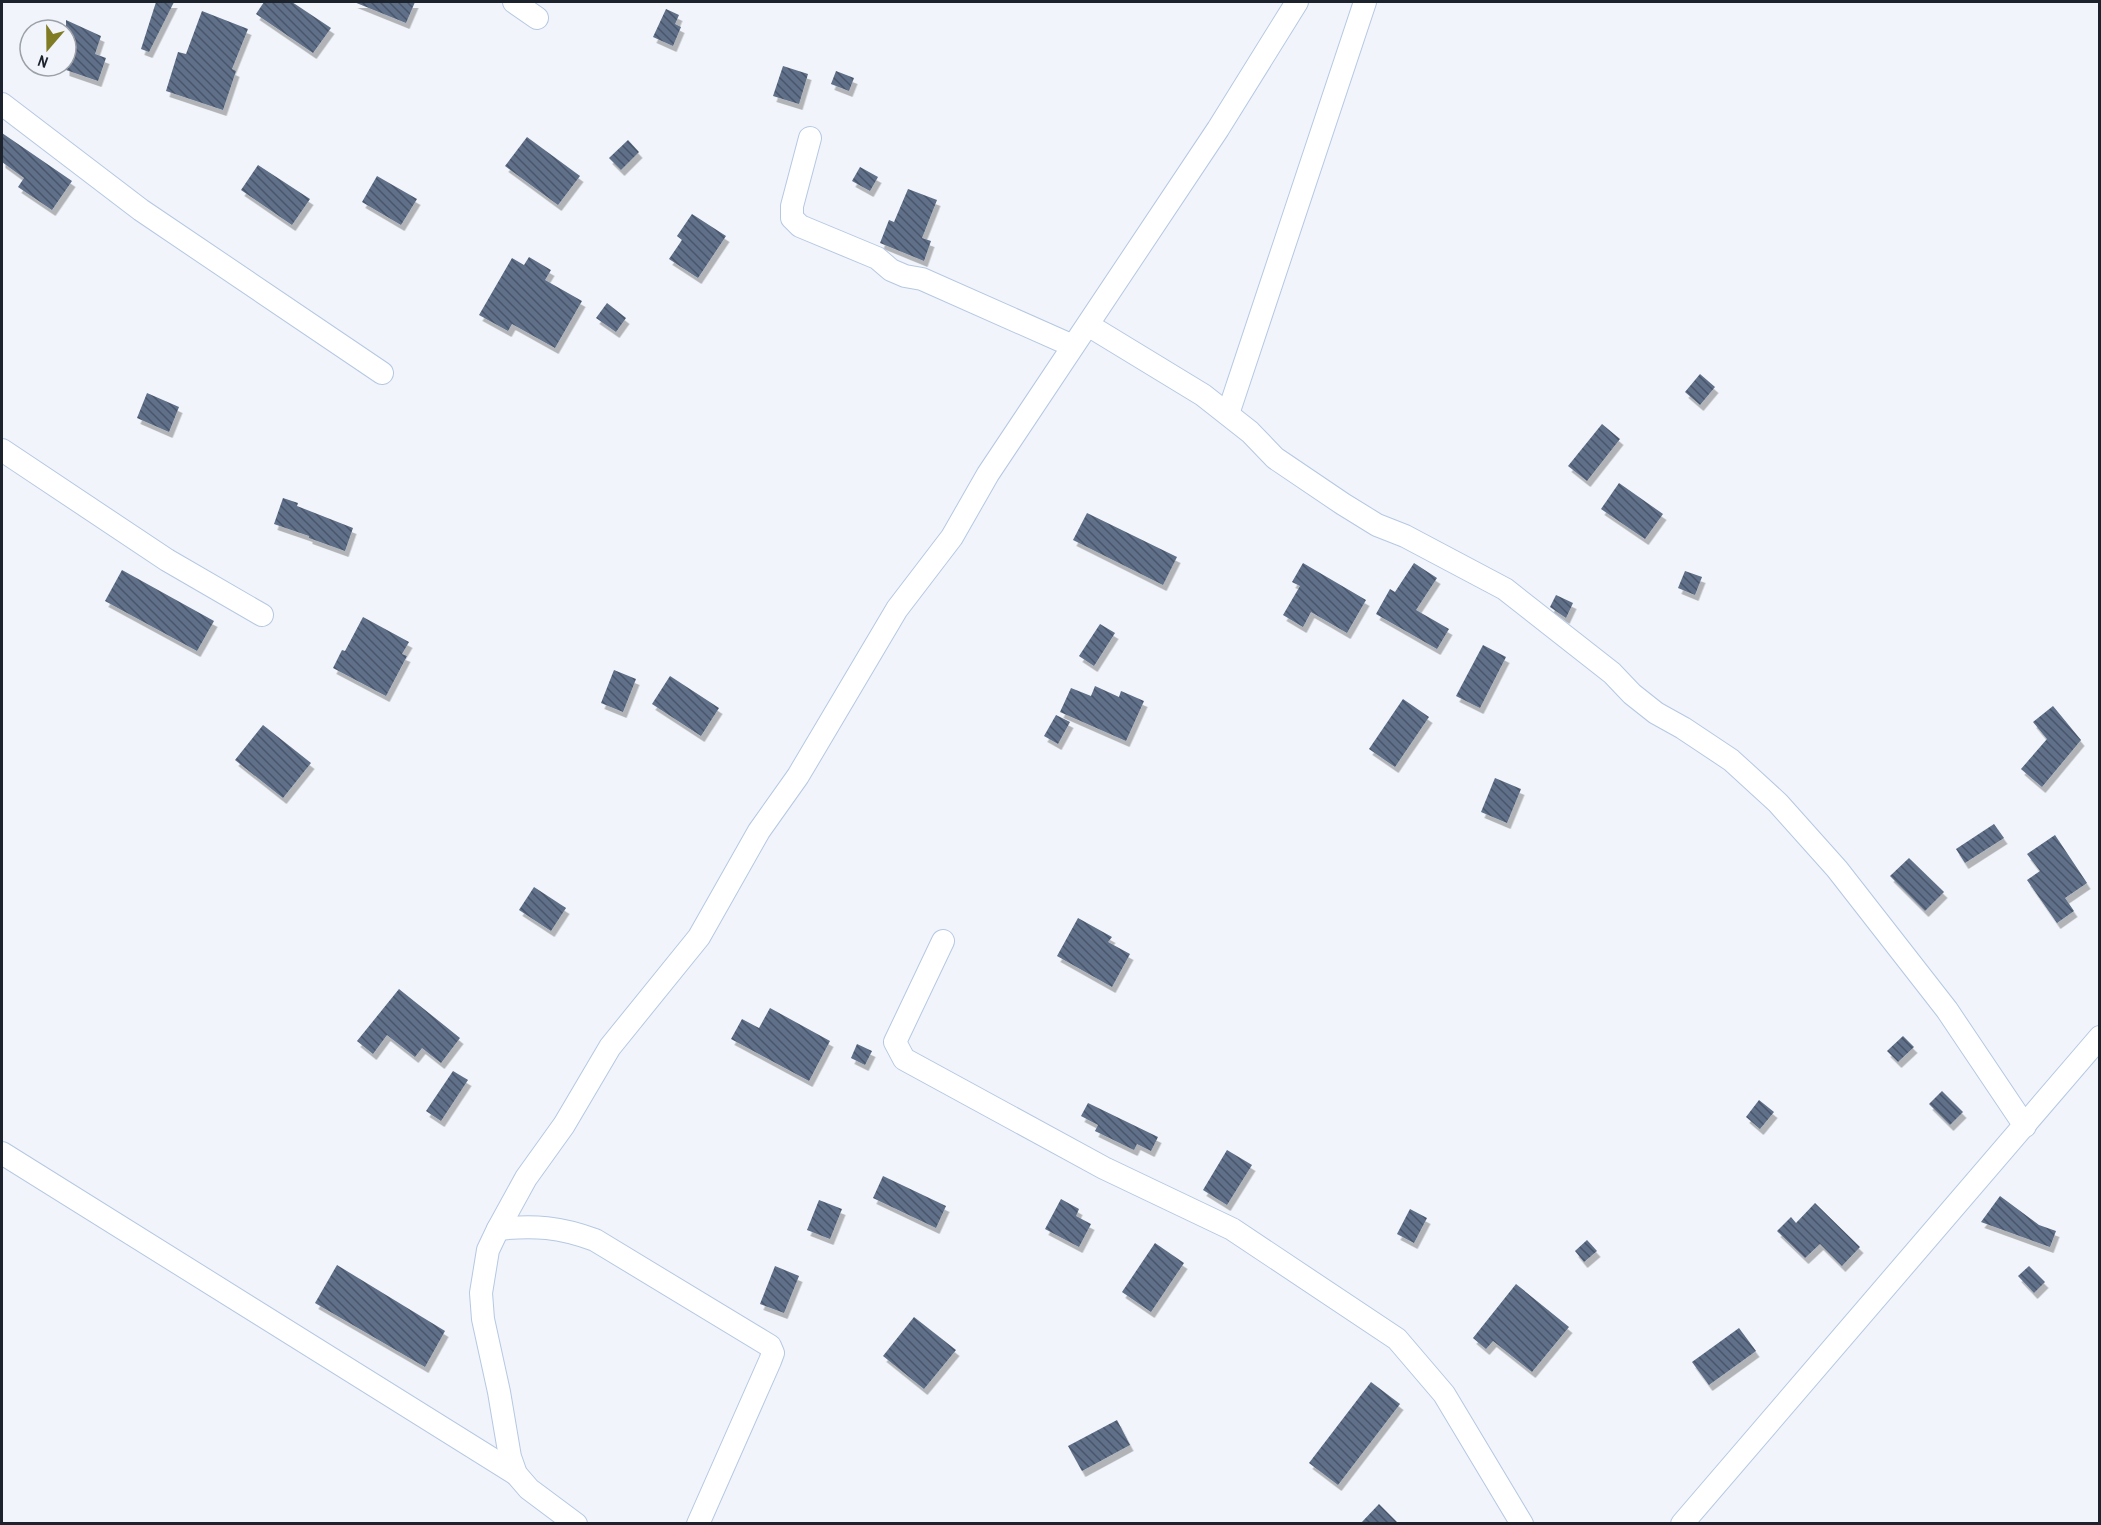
<svg xmlns="http://www.w3.org/2000/svg" width="2101" height="1525" font-family="'Archivo Narrow',sans-serif">
<style>
.building{fill:url(#building-back-hatch);filter:url(#shadow)}
.lines{fill:none;stroke-linecap:round;stroke-linejoin:round}
.minor-casing{stroke:#b5c8e3;stroke-width:24}
.minor{stroke:#fff;stroke-width:22}
</style>
<defs>
<pattern id="building-back-hatch" width="6" height="6" patternUnits="userSpaceOnUse" patternTransform="scale(1.5)"><rect width="6" height="6" fill="#5e6f88"/><path d="M-1 5l2 2M0 0l6 6M5-1l2 2" fill="none" stroke="#48566a"/></pattern>
<filter id="shadow"><feDropShadow dx="3.5" dy="6" stdDeviation="0" flood-color="#0004"/></filter>
</defs>
<rect width="100%" height="100%" fill="#f1f4fa"/>
<g class="building">
<path d="M156,2H174L149,52L141,49Z"/>
<path d="M264,2H292L331,28L313,53L256,14Z"/>
<path d="M354,2H415L406,23Z"/>
<path d="M666,9L679,15L675,24L681,27L673,46L653,37Z"/>
<path d="M202,11L248,29L232,69L236,71L223,110L166,91L178,52L186,54Z"/>
<path d="M66,20L101,36L95,54L106,58L98,81L66,70Z"/>
<path d="M783,66L808,74L799,104L773,96Z"/>
<path d="M836,71L854,78L849,91L831,84Z"/>
<path d="M2,133L72,181L52,210L18,187L24,178L2,162Z"/>
<path d="M527,137L580,176L558,205L505,166Z"/>
<path d="M628,140L639,152L621,170L609,158Z"/>
<path d="M258,165L310,199L292,225L241,190Z"/>
<path d="M860,167L878,177L870,191L852,181Z"/>
<path d="M377,176L417,199L401,225L362,202Z"/>
<path d="M908,189L937,200L922,238L931,241L924,261L880,243L889,220L894,222Z"/>
<path d="M692,214L726,236L698,278L669,259L682,240L677,236Z"/>
<path d="M529,257L551,270L545,280L582,301L555,348L512,324L508,331L479,315L512,258L524,265Z"/>
<path d="M607,303L626,318L616,332L596,318Z"/>
<path d="M1700,374L1715,387L1700,405L1685,392Z"/>
<path d="M147,393L179,407L169,432L137,418Z"/>
<path d="M1602,424L1620,439L1587,481L1568,466Z"/>
<path d="M1619,483L1663,514L1645,539L1601,509Z"/>
<path d="M283,498L298,503L297,506L353,528L345,551L309,538V536L274,524Z"/>
<path d="M1087,513L1177,557L1163,585L1073,540Z"/>
<path d="M1303,563L1366,600L1347,633L1311,612L1303,627L1283,615L1300,586L1292,582Z"/>
<path d="M1414,563L1437,578L1416,610L1449,629L1437,649L1376,614L1390,589L1395,592Z"/>
<path d="M122,570L214,621L197,651L105,601Z"/>
<path d="M1685,571L1702,577L1695,595L1678,588Z"/>
<path d="M1556,595L1573,603L1566,618L1550,607Z"/>
<path d="M363,617L409,642L402,654L407,656L386,696L333,668L342,650L345,651Z"/>
<path d="M1100,624L1115,633L1094,666L1079,656Z"/>
<path d="M1483,645L1506,657L1480,708L1456,696Z"/>
<path d="M614,670L636,679L623,712L601,703Z"/>
<path d="M670,676L719,708L701,736L652,704Z"/>
<path d="M1095,686L1119,697L1121,691L1144,701L1126,741L1060,712L1071,688L1091,696Z"/>
<path d="M1403,699L1429,717L1395,767L1369,749Z"/>
<path d="M2053,706L2081,740L2042,787L2021,769L2047,739L2033,722Z"/>
<path d="M1056,715L1070,722L1058,744L1044,736Z"/>
<path d="M263,725L311,763L283,798L235,760Z"/>
<path d="M1495,778L1521,789L1507,823L1481,812Z"/>
<path d="M1994,824L2004,838L1965,863L1956,849Z"/>
<path d="M2055,835L2087,883L2065,898L2074,911L2057,923L2027,880L2040,871L2027,854Z"/>
<path d="M1909,858L1944,892L1925,911L1890,876Z"/>
<path d="M534,887L566,908L551,931L519,910Z"/>
<path d="M1078,918L1112,937L1108,942L1130,954L1112,987L1057,956Z"/>
<path d="M399,989L460,1038L441,1063L422,1048L415,1057L387,1035L373,1054L357,1041Z"/>
<path d="M770,1008L830,1041L809,1081L731,1039L742,1019L759,1028Z"/>
<path d="M1903,1036L1914,1047L1898,1062L1887,1051Z"/>
<path d="M857,1044L872,1051L865,1065L851,1058Z"/>
<path d="M453,1071L468,1080L441,1121L426,1111Z"/>
<path d="M1942,1091L1963,1112L1950,1125L1929,1104Z"/>
<path d="M1759,1100L1774,1112L1760,1129L1746,1117Z"/>
<path d="M1088,1103L1158,1137L1151,1151L1137,1144L1134,1150L1095,1131L1098,1125L1081,1116Z"/>
<path d="M1227,1150L1252,1165L1227,1205L1203,1190Z"/>
<path d="M883,1176L946,1206L936,1228L873,1198Z"/>
<path d="M2000,1196L2039,1225L2056,1231L2050,1247L1981,1222Z"/>
<path d="M1061,1199L1079,1209L1076,1216L1091,1224L1079,1247L1045,1229Z"/>
<path d="M819,1200L842,1209L830,1239L807,1230Z"/>
<path d="M1815,1203L1860,1247L1842,1266L1820,1244L1805,1258L1777,1231L1791,1217L1796,1223Z"/>
<path d="M1410,1209L1427,1218L1414,1243L1397,1234Z"/>
<path d="M1587,1240L1597,1251L1584,1262L1575,1251Z"/>
<path d="M1155,1243L1184,1263L1151,1312L1122,1292Z"/>
<path d="M337,1265L445,1331L425,1367L315,1303Z"/>
<path d="M775,1266L799,1276L784,1313L760,1304Z"/>
<path d="M2029,1266L2045,1282L2034,1293L2018,1276Z"/>
<path d="M1516,1284L1569,1327L1532,1372L1493,1341L1486,1349L1473,1338Z"/>
<path d="M914,1317L956,1350L924,1389L883,1356Z"/>
<path d="M1739,1328L1756,1351L1709,1385L1692,1362Z"/>
<path d="M1371,1382L1400,1404L1338,1485L1309,1463Z"/>
<path d="M1117,1420L1130,1445L1082,1471L1068,1446Z"/>
<path d="M1379,1504L1399,1524H1360Z"/>
</g>
<g class="lines">
<g class="minor-casing">
<g id="minor">
<path d="M514,2L537,18"/>
<path d="M2,104L141,210L382,373"/>
<path d="M810,138L792,206V218L800,226L877,258L891,270L905,276L922,279L1073,346"/>
<path d="M1088,325L1203,395L1250,432L1275,458L1343,504L1377,525L1405,536L1505,589L1612,673L1632,694L1656,713L1683,728L1731,760L1778,803L1837,869L1947,1010L2025,1126"/>
<path d="M1228,414L1365,2"/>
<path d="M2,450L167,560L262,615"/>
<path d="M943,941L895,1042L904,1059L1104,1168L1232,1229L1397,1339L1444,1394L1522,1524"/>
<path d="M2,1153L516,1474"/>
<path d="M498,1229C534,1225 560,1227 595,1240L770,1346L773,1353L770,1361L698,1524"/>
<path d="M576,1524L529,1489L516,1474L510,1457L499,1392L483,1319L481,1293L488,1250L498,1229L526,1178L564,1125L610,1047L699,937L759,831L798,776L897,609L952,537L988,474L1218,129L1297,2"/>
<path d="M1682,1524L2100,1037"/>
</g>
</g>
<use href="#minor" class="minor"/>
</g>
<rect width="2101" height="1525" fill="none" stroke="#1c232d" stroke-width="6"/>
<g transform="translate(48 48) rotate(200)"><circle r="28" fill="#f1f4fa" stroke="#9ca0a8" stroke-width="1.5"/>
<path d="M0-4.5L10 22L0 15L-10 22Z" fill="#7f7c24"/>
<text y="-9" font-size="16" font-weight="bold" text-anchor="middle" fill="#1c232d">N</text>
</g>
</svg>
